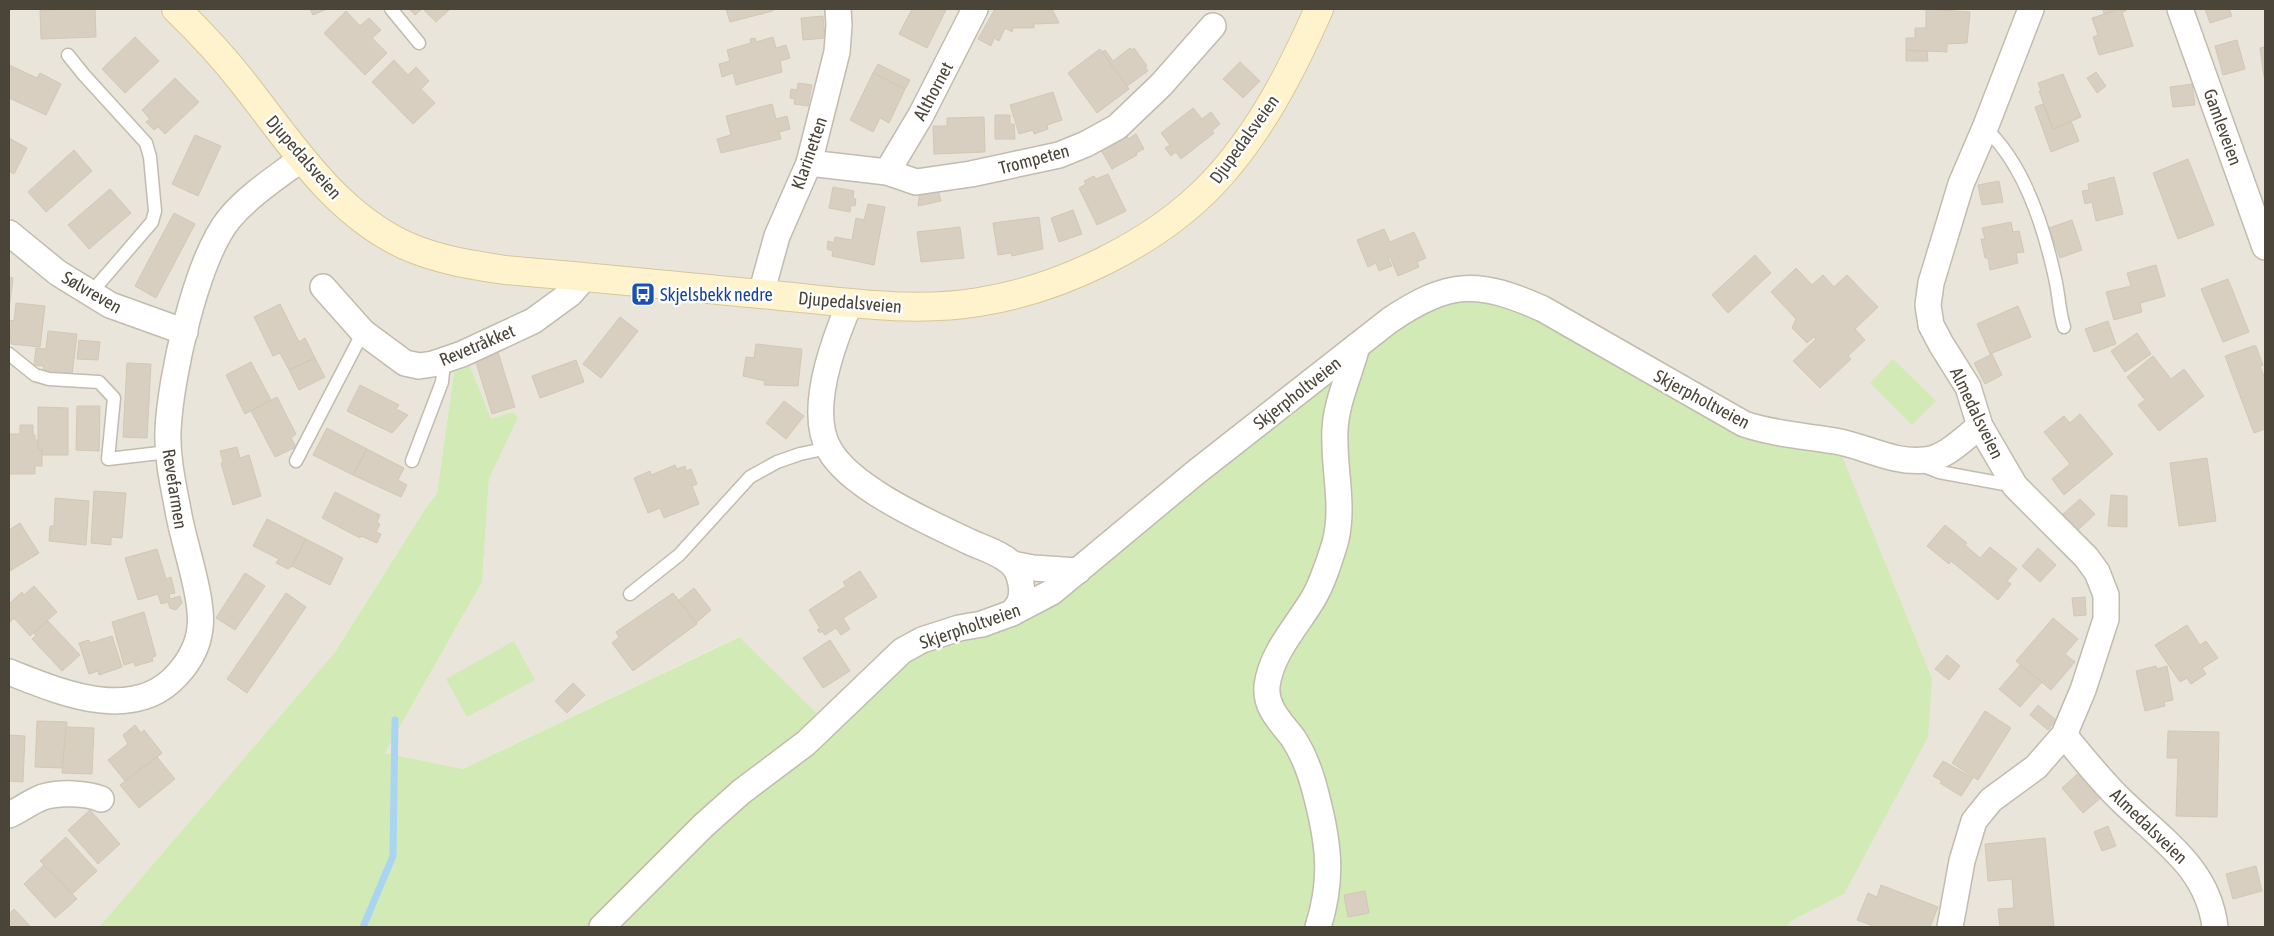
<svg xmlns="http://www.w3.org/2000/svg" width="2274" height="936" font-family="'Asap Condensed',sans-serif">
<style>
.residential{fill:#eae5da}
.green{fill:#d2eab5}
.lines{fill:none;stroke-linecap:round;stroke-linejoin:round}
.stream{stroke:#a9d4f2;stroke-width:7}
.building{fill:#d8cfc1;stroke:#d3c7b4}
.lane-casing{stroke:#c2bbae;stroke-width:15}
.street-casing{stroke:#c2bbae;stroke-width:28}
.secondary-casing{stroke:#d6c79b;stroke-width:30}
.lane{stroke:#fff;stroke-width:12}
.street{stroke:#fff;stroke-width:25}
.secondary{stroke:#fff3cd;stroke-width:28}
.labels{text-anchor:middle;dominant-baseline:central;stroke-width:5;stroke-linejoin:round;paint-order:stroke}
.street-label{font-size:18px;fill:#4b4439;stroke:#fff}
.transit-label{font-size:18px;fill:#164399;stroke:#fff;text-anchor:start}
</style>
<rect width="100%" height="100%" fill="#f6f3ec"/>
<path class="residential" d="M9,9H2265V927H1787L1791,921L1844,894L1131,535L828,724L738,637L463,769L385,753L482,582L489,479L517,417L512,412L491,420L470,366L454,372L437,493L425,509L335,652L99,927H9Z"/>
<g class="green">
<path d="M1474,287L1842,456L1932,679L1928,737L1844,894L1791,921L1787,927H99L335,652L425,509L437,493L454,372L470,366L491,419L512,412L518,417L489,479L482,582L385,753L463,769L739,637L828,724L890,660L1014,609L1369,334Z"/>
<path d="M1893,359L1936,401L1912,425L1870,383Z"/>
<path d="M514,641L535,680L467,717L446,679Z"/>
</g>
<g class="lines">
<path class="stream" d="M363,927L393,856L395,720"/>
</g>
<g class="building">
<path d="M95,9L96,37L41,39L40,10Z"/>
<path d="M310,9H327L313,15Z"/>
<path d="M409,9H422L415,15Z"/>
<path d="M423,9H450L436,22Z"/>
<path d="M726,9H773V11L730,22Z"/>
<path d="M912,9L946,10L927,48L899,34Z"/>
<path d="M995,9H1052L1059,23L1034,24V28H1013L1012,32L1005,28L999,41L994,38L991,46L978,39Z"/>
<path d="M1926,9L1970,12L1967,43L1947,44V52L1906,50V38H1915V28H1926Z"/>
<path d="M2103,9H2125L2126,11L2122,12L2121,9L2104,14Z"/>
<path d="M2121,9L2133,46L2099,55L2093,37L2098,35L2092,18Z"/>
<path d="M2205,9H2229L2232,16L2210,23Z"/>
<path d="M346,11L360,26L369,18L381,30L372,38L387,53L365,75L324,33Z"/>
<path d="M823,16L825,38L803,40L801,18Z"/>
<path d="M135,37L159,61L125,93L102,69Z"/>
<path d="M773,37L776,48L786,45L790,58L780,61L782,72L736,85L733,73L722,77L719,64L730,61L727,50L751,43L750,39L755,38L756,42Z"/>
<path d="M2237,40L2245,69L2223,75L2215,46Z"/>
<path d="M2265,47V77H2264L2260,48Z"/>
<path d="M1130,48L1132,50L1134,48L1147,66L1145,67L1148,71L1127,86L1102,52L1105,50L1113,61Z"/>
<path d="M1100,49L1129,89L1097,113L1068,73Z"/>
<path d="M1906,50L1927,51L1928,61H1906Z"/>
<path d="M394,60L408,75L416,67L429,81L421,89L435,103L413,124L372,82Z"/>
<path d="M1240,62L1260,81L1243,98L1223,79Z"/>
<path d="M878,64L910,80L905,89L873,73Z"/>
<path d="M9,65L37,78L40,73L61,84L46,115L9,98Z"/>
<path d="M2096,72L2106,86L2097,93L2087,78Z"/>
<path d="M873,73L905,89L889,123L880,118L873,132L850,120Z"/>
<path d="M2063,74L2081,117L2053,129L2039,91H2041L2038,83Z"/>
<path d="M175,78L199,102L165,134L158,127L154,130L146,122L150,119L142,110Z"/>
<path d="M798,83L812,85L808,106L794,104L795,99L790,98L791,89L797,90Z"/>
<path d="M2192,84L2195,105L2173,107L2170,87Z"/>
<path d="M1053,92L1062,120L1047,125L1048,129L1034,134L1033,130L1019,134L1010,105Z"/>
<path d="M772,104L776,119L787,116L790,129L779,132L781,139L721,153L717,139L731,135L726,116Z"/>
<path d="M2043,104L2053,129L2071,121L2079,141L2051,152L2035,107Z"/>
<path d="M1193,108L1202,119L1211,112L1220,124L1212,131L1214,133L1181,159L1176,152L1171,156L1165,148L1170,145L1161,133Z"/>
<path d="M995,115H1010V124H1014L1015,139H995Z"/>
<path d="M984,117L985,152L934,154L933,126H947V118Z"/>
<path d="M1136,134L1144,149L1136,153L1137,155L1112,169L1101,150L1127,136L1128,139Z"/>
<path d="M195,135L221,146L198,196L172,184Z"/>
<path d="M9,138L27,148L14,174L9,171Z"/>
<path d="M74,150L92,171L46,212L28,192Z"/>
<path d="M2188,159L2214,225L2178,239L2153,173Z"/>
<path d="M1108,174L1126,211L1097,225L1079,188L1086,184L1084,181L1094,176L1096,179Z"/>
<path d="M2114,177L2123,214L2096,221L2092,202L2085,204L2082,191L2089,190L2088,184Z"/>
<path d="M1999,181L2003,202L1982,205L1978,185Z"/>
<path d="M833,187L854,191L853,198L856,199L855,206L851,205L850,212L829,208Z"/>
<path d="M110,189L131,213L89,249L68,225Z"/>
<path d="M938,190L941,201L918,206L920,191Z"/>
<path d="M868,204L885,207L874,265L832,256L833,251L827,249L828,241L834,243L835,237L852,240L856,218L864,220Z"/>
<path d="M1073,210L1082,234L1059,242L1051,218Z"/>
<path d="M174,213L195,224L156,298L135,286Z"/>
<path d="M1039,217L1043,249L1012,256L1011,253L998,255L993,223Z"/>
<path d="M2072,220L2082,250L2060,258L2049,228Z"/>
<path d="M2011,222L2013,232L2019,231L2024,252L2016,253L2018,263L1990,270L1988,258H1985L1981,239H1985L1982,228Z"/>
<path d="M960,227L964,258L921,262L917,232Z"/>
<path d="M1384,229L1390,242L1414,232L1426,258L1417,262L1419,267L1398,276L1390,257L1388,258L1392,266L1379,271L1376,263L1368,267L1357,240Z"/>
<path d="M1755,255L1771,273L1728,313L1712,295Z"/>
<path d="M2156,265L2165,296L2140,303L2142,312L2114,320L2106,292L2131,286L2127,273Z"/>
<path d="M1796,268L1812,285L1823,275L1834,287L1847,275L1878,307L1855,329L1865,340L1848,356L1851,359L1820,388L1793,361L1816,339L1814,337L1807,343L1792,328L1796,319L1771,292Z"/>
<path d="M9,277L13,278L9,310Z"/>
<path d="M2228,279L2249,332L2223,342L2201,289Z"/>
<path d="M16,303L45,306L40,347L11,344L9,320L14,321Z"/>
<path d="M280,304L299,342L305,338L315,358L289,370L280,353L273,356L254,317Z"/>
<path d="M2018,306L2031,337L1990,354L1977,324Z"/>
<path d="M620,317L638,331L601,378L583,364Z"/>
<path d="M2108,321L2116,344L2094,352L2085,329Z"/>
<path d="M48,331L77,334L72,375L43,372L44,366L34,365L36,348L46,349Z"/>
<path d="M2137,333L2151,354L2125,372L2111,351Z"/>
<path d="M79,340L100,342L98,360L77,359Z"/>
<path d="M756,344L802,349L798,386L764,385L765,381L743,376L746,357L754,358Z"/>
<path d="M2253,346H2256L2263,365L2260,366L2265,379V429L2254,433L2225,356Z"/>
<path d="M497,349L515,407L492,414L474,356Z"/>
<path d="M1992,354L2002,375L1985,384L1974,363Z"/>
<path d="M2153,356L2171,379L2184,369L2204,396L2159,431L2138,405L2145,400L2127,377Z"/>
<path d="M315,358L325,377L299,390L289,370Z"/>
<path d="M576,360L584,382L540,398L532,376Z"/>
<path d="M251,362L271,400L245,414L226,375Z"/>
<path d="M127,363L151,364L147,438L123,437Z"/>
<path d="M360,385L399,405L396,409L408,415L392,433L347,411Z"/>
<path d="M277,397L296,434L291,438L296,447L275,457L251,411Z"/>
<path d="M784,401L804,416L786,439L766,423Z"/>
<path d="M77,406H100L99,451L76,450Z"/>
<path d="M38,407L68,408V455H42V450L38,449Z"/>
<path d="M2080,414L2113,454L2064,495L2052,479L2070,464L2044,432L2064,416L2070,423Z"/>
<path d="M20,425H33V435H35V440H38V449L42,450V466H35V474H9V434H20Z"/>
<path d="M327,428L367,449L353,475L313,455Z"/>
<path d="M237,447L240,458L249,455L261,496L233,505L221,463L223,462L220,451Z"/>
<path d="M367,449L404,468L398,480L407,485L401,497L353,475Z"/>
<path d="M2207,458L2216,521L2179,526L2170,463Z"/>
<path d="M675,465L677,469L685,466L686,471L691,469L697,484L692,486L699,504L664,518L660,508L648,513L634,478L650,471L651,475Z"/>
<path d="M94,491L126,493L122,538L111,537V545L91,543Z"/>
<path d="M335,492L380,515L377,522L380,524L376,532L381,534L377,543L361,536L360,538L322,518Z"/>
<path d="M2111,495L2127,496V527L2108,526Z"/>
<path d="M55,498L89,501L86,545L49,541L50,526H54Z"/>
<path d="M2080,499L2095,514L2077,531L2062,515Z"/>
<path d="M267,519L306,539L292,566L288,569L276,563L279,559L253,546Z"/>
<path d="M20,523L39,553L10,571L9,530Z"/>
<path d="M1945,525L1967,543L1965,545L1980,558L1990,547L2017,569L2007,581L2011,584L1998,600L1951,561L1949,564L1927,546Z"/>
<path d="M306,539L343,558L330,585L292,566Z"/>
<path d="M2038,548L2056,565L2040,582L2022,566Z"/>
<path d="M157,549L166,579L171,577L175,593L169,594L170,599L180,596L182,603L176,610L170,608L168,602L161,604L158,594L138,600L125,558Z"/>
<path d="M860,571L877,597L843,618L850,629L841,635L836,628L825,635L822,631L820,633L817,630L820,628L809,610L846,586L843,582Z"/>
<path d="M245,573L265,586L235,630L216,618Z"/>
<path d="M34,586L57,612L30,636L14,618L9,623V604L22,592L24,595Z"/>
<path d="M694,588L711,610L696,623L679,600Z"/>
<path d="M286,593L306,607L247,693L227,679Z"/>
<path d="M673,593L697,624L633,671L612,643L619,637L616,632Z"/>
<path d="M2085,597L2086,615L2074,616L2072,598Z"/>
<path d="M144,612L156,656L152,657L153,661L135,666L134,662L124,665L112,622Z"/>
<path d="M2053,618L2078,639L2065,654L2075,662L2051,690L2016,661Z"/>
<path d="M48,621L80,655L62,671L32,639L36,636L34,633Z"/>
<path d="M2187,625L2200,645L2206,641L2218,658L2202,668L2206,674L2191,684L2187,678L2180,682L2155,645Z"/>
<path d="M112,636L122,667L99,675L98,671L89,674L79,643L89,640L90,643Z"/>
<path d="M830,640L850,671L823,688L803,658Z"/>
<path d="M1947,655L1960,666L1949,680L1935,669Z"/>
<path d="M2020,665L2042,682L2020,707L1999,689Z"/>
<path d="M2156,666L2157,669L2167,666L2173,700L2164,702L2165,706L2145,711L2136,671Z"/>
<path d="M573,683L585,695L567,713L555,701Z"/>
<path d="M2038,705L2056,720L2048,730L2030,715Z"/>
<path d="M1985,711L2011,728L1978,780L1952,763Z"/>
<path d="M37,721L67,722L63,768L35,767Z"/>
<path d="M135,725L141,733L144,730L162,753L125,781L108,760L128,744L123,735Z"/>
<path d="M66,727L94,728L92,774L62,773Z"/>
<path d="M2168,731L2219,732L2217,817L2176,816L2178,758H2167Z"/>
<path d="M9,735L25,736L23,782L9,781Z"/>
<path d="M157,757L175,779L139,808L120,785Z"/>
<path d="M1943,761L1973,778L1961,796L1940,783L1942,781L1933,776Z"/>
<path d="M2081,771L2103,796L2083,813L2062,788Z"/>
<path d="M90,810L120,844L98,864L68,830Z"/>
<path d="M2108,826L2116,846L2102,851L2094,832Z"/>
<path d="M66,837L97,871L72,894L40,861Z"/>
<path d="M2045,838L2054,927H2000L1998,909L2014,908L2012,879L1988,881L1985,844Z"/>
<path d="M44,865L77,899L55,918L24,884Z"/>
<path d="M2256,866L2262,891L2233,899L2226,874Z"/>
<path d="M1881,885L1938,907L1930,927H1876L1857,920L1868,893L1877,897Z"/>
<path d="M1365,891L1369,913L1348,917L1344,895Z"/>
<path d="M14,909L31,927H9V914Z"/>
</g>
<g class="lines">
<g class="lane-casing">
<g id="lane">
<path d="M391,9L419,43"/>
<path d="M68,55L84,75L146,143L150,157L155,211L152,222L90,294"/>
<path d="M1985,128C2025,165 2044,227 2055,278C2059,295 2059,311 2064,327"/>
<path d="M9,354L35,375L49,379L99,382L114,398L108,459L168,452"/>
<path d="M296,461L363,332"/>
<path d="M412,461L442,382L443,372L440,362"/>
<path d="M1921,465L1939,472L2015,486"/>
<path d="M630,594L679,555L750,477L777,462L800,454L828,448"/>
</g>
</g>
<g class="street-casing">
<g id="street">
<path d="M2180,9L2265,247"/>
<path d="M809,163L887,172L916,182L971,174L1059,155L1086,144L1117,127L1161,85L1213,26"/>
<path d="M887,172L921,115L975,9"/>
<path d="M9,233L58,273L110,305L185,332"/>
<path d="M323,287L363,332L405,363L419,366L433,364L462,354L533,321L570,294L585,277"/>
<path d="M761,294L777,236L809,163L837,52L839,25L838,9"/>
<path d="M850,303C834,340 807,410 829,449C850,488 930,523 970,542C983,548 1003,554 1013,565C1020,573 1024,590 1020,601C1019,605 1014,610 1012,613"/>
<path d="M1012,564L1033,568L1078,571"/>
<path d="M9,672C60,692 133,724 177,675C190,661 198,647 200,628C204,599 183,542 178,510C173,484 167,458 168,431C170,379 196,260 229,219C249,195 276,178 301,159"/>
<path d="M2064,735C2083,758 2101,781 2122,801C2162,840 2208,868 2215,927"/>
<path d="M9,815C20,810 32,801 43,797C59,792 87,793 101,799"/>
<path d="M602,927L704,825L741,792L806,743L902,651L922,640L959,628L982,624L1012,613L1052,592L1195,473L1390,320C1450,280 1478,280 1543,309L1744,424C1774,434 1805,436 1835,441C1865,446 1894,464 1925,460C1946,458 1964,438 1980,426"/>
<path d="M1318,927C1333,880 1329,845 1317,798C1312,777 1305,756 1293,738C1281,722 1265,708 1267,686C1271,653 1297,626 1313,599C1323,582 1329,562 1335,543C1345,506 1333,468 1335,430C1336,402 1350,374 1357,346"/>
<path d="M1950,927L1962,861L1974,821L1991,800L2036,767L2064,735L2083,690L2106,619V595L2097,572L2086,557L2015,486L1980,426L1968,387L1941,344L1931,325L1928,305L1931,283L1961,184L1985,128L2031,9"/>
</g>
</g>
<g class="secondary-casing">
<path id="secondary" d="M176,9C201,33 224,58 245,85C292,145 336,215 409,247C440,260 471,265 505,270C590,277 675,286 761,294C832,300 907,314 979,302C1061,289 1155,244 1213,183C1260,133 1292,70 1319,9"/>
</g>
<use href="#lane" class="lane"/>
<use href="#street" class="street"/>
<use href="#secondary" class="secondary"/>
</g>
<defs>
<g id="bus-square" transform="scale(1.25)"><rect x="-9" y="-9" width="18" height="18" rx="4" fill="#1a4fb4" stroke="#fff"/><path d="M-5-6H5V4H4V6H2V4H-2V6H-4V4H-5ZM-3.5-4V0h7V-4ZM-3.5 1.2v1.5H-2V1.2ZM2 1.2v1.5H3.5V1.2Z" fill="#fff"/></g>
</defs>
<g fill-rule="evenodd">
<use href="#bus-square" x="643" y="294"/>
</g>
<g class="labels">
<g class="street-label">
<text transform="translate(933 91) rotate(-62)">Althornet</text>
<text transform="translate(2223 127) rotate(70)">Gamleveien</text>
<text transform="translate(1244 139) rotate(-54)">Djupedalsveien</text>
<text transform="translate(809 153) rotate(-71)">Klarinetten</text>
<text transform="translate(304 157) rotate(49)">Djupedalsveien</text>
<text transform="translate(1034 159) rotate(-15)">Trompeten</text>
<text transform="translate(92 292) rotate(30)">Sølvreven</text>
<text transform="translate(850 302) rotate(5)">Djupedalsveien</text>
<text transform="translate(477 345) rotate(-23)">Revetråkket</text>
<text transform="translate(1297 393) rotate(-38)">Skjerpholtveien</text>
<text transform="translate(1702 399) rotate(28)">Skjerpholtveien</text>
<text transform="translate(1977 413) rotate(64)">Almedalsveien</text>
<text transform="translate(175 489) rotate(81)">Revefarmen</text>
<text transform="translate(970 626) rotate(-19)">Skjerpholtveien</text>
<text transform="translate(2149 826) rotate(44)">Almedalsveien</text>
</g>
<g class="transit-label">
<text x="660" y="294">Skjelsbekk nedre</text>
</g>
</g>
<rect width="2274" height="936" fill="none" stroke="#4b4439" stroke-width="20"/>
</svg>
